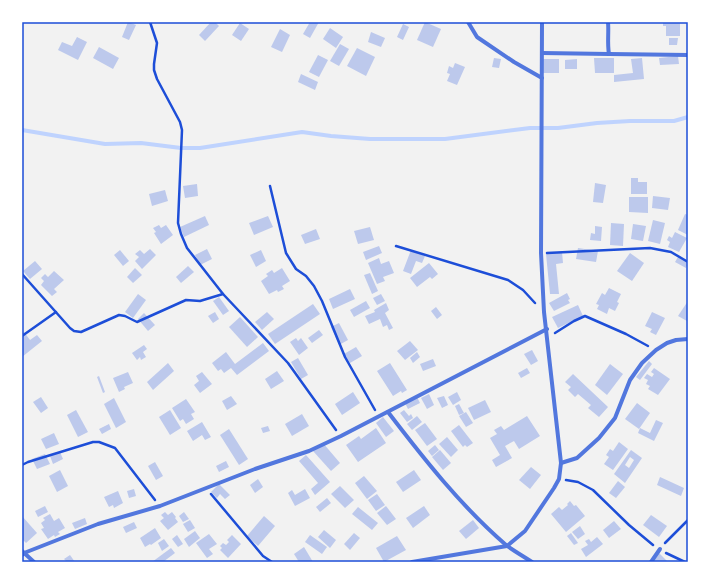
<svg xmlns="http://www.w3.org/2000/svg" width="710" height="584" font-family="'Archivo Narrow',sans-serif">
<style>
.lines{fill:none;stroke-linecap:round;stroke-linejoin:round}
.stream{stroke:#bfd3fe;stroke-width:4}
.building{fill:#bdc9ec;fill-rule:evenodd}
.path{stroke:#1d4ed8;stroke-width:2.5}
.minor{stroke:#5277de;stroke-width:4}
.neatline{fill:none;stroke:#1d4ed8;stroke-width:1.5}
</style>
<rect width="100%" height="100%" fill="#f2f2f2"/>
<g class="lines">
<path class="stream" d="M22,130L105,144L141,143L181,148H200L302,132L331,136L370,139H445L530,128H558L597,123L630,121H674L688,117"/>
</g>
<g class="building">
<path d="M128,22L136,25L129,40L122,37Z"/>
<path d="M211,22H215L219,26L205,41L199,35Z"/>
<path d="M310,22H319L310,38L303,34Z"/>
<path d="M425,22L441,29L433,47L417,40Z"/>
<path d="M680,22V36H666V26H663V23Z"/>
<path d="M240,23L249,29L241,41L232,35Z"/>
<path d="M403,24L409,27L403,40L397,37Z"/>
<path d="M330,28L343,37L336,48L323,39Z"/>
<path d="M280,29L290,35L282,52L271,47Z"/>
<path d="M371,32L385,38L381,47L368,42Z"/>
<path d="M77,37L87,42L78,60L58,50L62,42L72,46Z"/>
<path d="M669,38H678L677,45H669Z"/>
<path d="M340,44L349,49L339,66L330,61Z"/>
<path d="M99,47L119,58L113,69L93,58Z"/>
<path d="M357,48L375,57L366,76L347,66Z"/>
<path d="M318,55L328,60L319,77L309,72Z"/>
<path d="M678,56L679,64L660,65L659,58Z"/>
<path d="M494,58L501,59L499,68L492,67Z"/>
<path d="M594,58H614V73H595Z"/>
<path d="M642,58L644,79L614,82V75L633,73L631,59Z"/>
<rect x="543" y="59" width="16" height="14"/>
<path d="M577,59V69H565V60Z"/>
<path d="M455,63L465,67L457,85L447,81L450,74L447,73L449,66L453,68Z"/>
<path d="M301,74L318,82L315,90L298,82Z"/>
<path d="M631,178H638V182H647V194H631Z"/>
<path d="M595,183L606,185L603,203L593,202Z"/>
<path d="M197,184L198,196L185,198L183,186Z"/>
<path d="M165,190L168,201L152,206L149,194Z"/>
<path d="M653,196L670,198L668,210L652,208Z"/>
<path d="M629,197H648V213L629,212Z"/>
<path d="M685,214L688,215V235L678,230Z"/>
<path d="M205,216L209,225L184,237L180,227Z"/>
<path d="M268,216L273,227L254,235L249,223Z"/>
<path d="M653,220L665,223L660,244L648,241Z"/>
<path d="M611,223L624,224L623,246L610,245Z"/>
<path d="M633,224L646,226L643,241L631,239Z"/>
<path d="M159,225L161,228L166,225L173,235L161,244L154,233L156,232L153,228Z"/>
<path d="M595,226L602,227L601,241L590,240L591,233L595,234Z"/>
<path d="M370,227L374,240L358,244L354,231Z"/>
<path d="M316,229L320,239L305,244L301,235Z"/>
<path d="M675,232L687,238L679,252L668,247L670,242L667,240L669,236L672,238Z"/>
<path d="M379,246L382,253L366,260L363,252Z"/>
<path d="M578,248L598,251L596,262L576,259Z"/>
<path d="M150,249L156,255L142,269L135,261L139,257L135,254L140,250L144,254Z"/>
<path d="M207,249L212,259L200,265L195,255Z"/>
<path d="M120,250L129,261L123,266L114,255Z"/>
<path d="M261,250L266,261L256,267L250,255Z"/>
<path d="M411,250L425,256L422,263L416,261L411,274L403,271Z"/>
<path d="M562,252L563,263L556,264L559,294H550L546,254Z"/>
<path d="M630,253L644,263L632,281L617,271Z"/>
<path d="M678,257L688,263L686,268L675,262Z"/>
<path d="M379,258L381,264L389,261L394,273L383,277L385,281L377,284L368,263Z"/>
<path d="M35,261L42,269L30,279L23,271Z"/>
<path d="M429,263L438,274L432,279L430,277L417,287L410,278Z"/>
<path d="M188,266L194,272L181,283L176,277Z"/>
<path d="M135,268L142,275L133,283L127,277Z"/>
<path d="M282,268L290,281L282,286L284,289L278,292L277,290L269,294L261,281L268,276L266,274L272,270L274,273Z"/>
<path d="M54,271L64,280L54,289L57,292L52,296L41,285L44,281L41,278L45,274L48,277Z"/>
<path d="M370,273L378,291L372,294L364,275Z"/>
<path d="M609,288L621,294L617,302L619,303L615,311L609,308L607,314L597,309L599,305L596,304L602,293L605,295Z"/>
<path d="M350,289L355,299L333,309L329,299Z"/>
<path d="M567,293L570,299L568,300L570,303L554,311L549,303Z"/>
<path d="M138,294L146,300L133,318L125,312Z"/>
<path d="M381,294L385,301L377,305L373,298Z"/>
<path d="M219,297L229,311L223,315L213,301Z"/>
<path d="M366,301L370,308L354,317L350,310Z"/>
<path d="M688,301V320L687,321L678,316Z"/>
<path d="M386,303L389,310L385,313L393,328L389,330L387,325L383,327L380,319L369,324L365,316L375,312L374,310Z"/>
<path d="M313,304L320,314L275,344L268,334Z"/>
<path d="M578,305L583,316L558,328L552,317Z"/>
<path d="M436,307L442,315L437,319L431,311Z"/>
<path d="M215,312L219,319L213,323L208,316Z"/>
<path d="M267,312L274,319L262,330L255,322Z"/>
<path d="M652,312L665,318L656,335L650,332L652,329L645,326Z"/>
<path d="M144,313L155,325L148,331L138,319Z"/>
<path d="M240,317L258,337L247,347L229,327Z"/>
<path d="M339,323L348,340L339,345L331,327Z"/>
<path d="M319,330L323,335L312,343L308,338Z"/>
<path d="M24,332L30,340L37,335L42,341L22,357V348L23,347L22,345V334Z"/>
<path d="M296,338L298,341L301,338L308,348L299,355L290,342Z"/>
<path d="M410,341L418,350L405,360L397,351Z"/>
<path d="M263,343L269,351L237,375L231,368L224,373L221,369L218,371L212,363L226,352L235,364Z"/>
<path d="M144,345L147,349L143,352L146,357L141,360L140,357L137,360L132,353Z"/>
<path d="M356,347L362,356L350,363L344,354Z"/>
<path d="M532,350L538,361L531,365L524,354Z"/>
<path d="M417,352L420,357L413,363L410,358Z"/>
<path d="M298,358L308,375L301,379L291,362Z"/>
<path d="M433,359L436,366L423,371L420,364Z"/>
<path d="M649,361L652,364L640,380L636,377Z"/>
<path d="M168,363L174,371L153,390L147,382Z"/>
<path d="M390,363L407,390L402,393L401,391L393,396L377,371Z"/>
<path d="M610,364L623,374L607,395L595,385Z"/>
<path d="M527,368L530,373L521,378L518,373Z"/>
<path d="M654,368L670,379L658,395L648,389L650,386L646,384L648,380L644,378L647,374L652,377L654,374L651,372Z"/>
<path d="M277,371L284,381L271,389L265,379Z"/>
<path d="M128,372L133,383L124,387L125,389L119,392L113,378Z"/>
<path d="M202,372L212,384L200,393L194,385L199,381L196,376Z"/>
<path d="M573,374L608,407L599,417L588,408L591,405L578,394L575,397L568,390L571,387L565,382Z"/>
<path d="M99,376L105,392L103,393L97,377Z"/>
<path d="M353,392L360,403L342,415L335,404Z"/>
<path d="M457,392L461,400L453,405L448,397Z"/>
<path d="M429,394L434,405L427,409L421,398Z"/>
<path d="M231,396L237,404L227,410L222,401Z"/>
<path d="M444,396L448,405L442,408L437,398Z"/>
<path d="M41,397L48,408L41,413L33,402Z"/>
<path d="M417,397L420,403L408,409L405,403Z"/>
<path d="M114,398L126,422L116,428L104,404Z"/>
<path d="M186,399L195,412L191,414L194,419L186,424L183,419L180,421L172,408Z"/>
<path d="M485,400L491,412L474,420L468,408Z"/>
<path d="M637,403L650,413L639,429L625,419Z"/>
<path d="M459,404L464,413L459,415L455,406Z"/>
<path d="M76,410L88,432L78,437L67,415Z"/>
<path d="M170,410L181,428L170,435L159,417Z"/>
<path d="M404,410L409,416L411,414L413,418L407,422L400,413Z"/>
<path d="M466,412L473,423L466,427L459,416Z"/>
<path d="M302,414L309,426L292,436L285,424Z"/>
<path d="M417,416L422,422L412,430L407,424Z"/>
<path d="M527,416L540,436L519,449L514,441L505,446L512,458L496,467L492,460L500,455L490,438L497,434L494,430L501,426L504,430Z"/>
<path d="M383,417L394,431L386,437L376,423Z"/>
<path d="M656,420L663,423L654,441L638,433L640,428L650,433Z"/>
<path d="M202,422L211,437L205,440L202,435L193,441L187,431Z"/>
<path d="M425,423L437,439L427,446L415,430Z"/>
<path d="M109,424L111,429L102,434L99,429Z"/>
<path d="M459,425L473,443L467,447L465,445L463,447L451,431Z"/>
<path d="M268,426L270,431L263,433L261,428Z"/>
<path d="M376,428L386,443L358,462L346,445L359,436L361,439Z"/>
<path d="M229,429L248,459L239,465L220,435Z"/>
<path d="M54,433L59,444L46,449L41,439Z"/>
<path d="M447,437L458,450L451,457L439,444Z"/>
<path d="M619,442L628,449L613,470L604,464L609,457L606,455L610,449L613,451Z"/>
<path d="M323,443L340,463L331,471L313,451Z"/>
<path d="M435,445L439,450L432,456L428,451Z"/>
<path d="M440,450L451,463L443,470L432,457Z"/>
<path d="M631,450L642,458L625,483L614,474ZM630,457L634,460L629,468L625,465Z"/>
<path d="M60,452L63,459L53,464L50,456Z"/>
<path d="M45,454L50,464L37,469L32,459Z"/>
<path d="M306,455L330,482L315,495L311,489L318,483L299,461Z"/>
<path d="M226,461L229,467L219,472L216,466Z"/>
<path d="M155,462L163,476L156,480L148,466Z"/>
<path d="M531,467L541,475L530,489L519,480Z"/>
<path d="M60,470L68,486L57,492L49,476Z"/>
<path d="M414,470L421,480L403,492L396,482Z"/>
<path d="M364,476L377,491L367,499L355,483Z"/>
<path d="M660,477L684,488L681,496L657,485Z"/>
<path d="M258,479L263,487L255,493L250,485Z"/>
<path d="M618,481L625,487L616,498L609,493Z"/>
<path d="M219,484L230,495L225,499L220,494L217,498L211,492Z"/>
<path d="M340,486L354,500L345,508L331,494Z"/>
<path d="M134,489L136,496L129,498L127,491Z"/>
<path d="M305,489L310,498L295,506L288,493L292,490L295,495Z"/>
<path d="M118,491L123,503L114,508L113,505L109,507L104,497Z"/>
<path d="M377,494L385,505L376,511L368,500Z"/>
<path d="M327,498L331,503L320,512L316,507Z"/>
<path d="M570,501L574,506L576,505L585,516L566,532L551,514L559,507L562,510L568,505L567,504Z"/>
<path d="M45,506L48,512L38,517L35,511Z"/>
<path d="M386,506L396,519L387,525L377,513Z"/>
<path d="M424,506L430,515L413,528L406,518Z"/>
<path d="M358,507L378,523L372,530L352,514Z"/>
<path d="M165,512L168,515L172,512L176,517L175,518L178,522L168,530L160,521L164,518L161,515Z"/>
<path d="M184,512L189,519L183,522L179,516Z"/>
<path d="M50,514L54,521L59,518L65,528L58,532L60,534L55,537L54,535L48,539L41,529L44,528L41,523L45,520L43,518Z"/>
<path d="M651,515L667,526L659,537L643,525Z"/>
<path d="M22,516L37,533L26,543L22,539Z"/>
<path d="M264,516L275,526L258,546L247,536Z"/>
<path d="M85,518L87,524L75,529L72,523Z"/>
<path d="M190,520L195,528L188,532L183,524Z"/>
<path d="M473,520L479,528L466,539L459,531Z"/>
<path d="M614,521L621,529L609,538L603,530Z"/>
<path d="M134,522L137,528L126,533L123,527Z"/>
<path d="M580,526L585,534L578,539L572,532Z"/>
<path d="M155,528L161,538L151,545L150,544L145,547L140,538Z"/>
<path d="M324,530L336,540L330,548L318,537Z"/>
<path d="M195,531L200,538L189,547L184,539Z"/>
<path d="M354,533L360,538L350,550L344,544Z"/>
<path d="M571,533L578,543L574,545L567,536Z"/>
<path d="M209,534L217,544L209,549L213,554L207,558L196,543Z"/>
<path d="M177,535L183,544L178,547L172,539Z"/>
<path d="M232,535L241,544L228,558L220,550L222,548L220,546L223,543L226,545L229,542L227,540Z"/>
<path d="M310,535L327,547L322,554L305,542Z"/>
<path d="M397,536L406,550L384,562L376,548Z"/>
<path d="M597,537L603,544L586,557L581,549L588,545L585,541L589,539L591,542Z"/>
<path d="M164,539L169,546L162,551L158,543Z"/>
<path d="M304,547L313,562H299L294,554Z"/>
<path d="M171,548L175,553L163,562H152Z"/>
<path d="M658,552L668,562H654L651,559Z"/>
<path d="M70,555L75,562H67L64,559Z"/>
</g>
<g class="lines">
<g class="path">
<path d="M150,22L157,43L154,64V70L157,79L180,122L182,130L178,223L181,234L187,248L223,294L288,363L336,430"/>
<path d="M270,186L286,253L296,269L306,276L314,286L322,301L345,357L375,410"/>
<path d="M396,246L508,280L523,290L535,303"/>
<path d="M547,253L650,248L671,252L688,262"/>
<path d="M22,274L70,328L74,331L81,332L119,315L125,316L137,322L186,300L200,301L223,294"/>
<path d="M555,333L574,321L585,316L626,334L648,346"/>
<path d="M22,336L56,312"/>
<path d="M22,465L28,462L93,442H99L115,448L155,500"/>
<path d="M566,480L578,482L593,490L629,525L653,545"/>
<path d="M211,494L263,556L272,562"/>
<path d="M665,543L688,520"/>
<path d="M666,553L685,562"/>
</g>
<g class="minor">
<path d="M468,22L477,37L514,62L542,78"/>
<path d="M542,53L609,54C607,43 609,33 608,22"/>
<path d="M609,54L688,55"/>
<path d="M388,412C424,459 461,506 506,545C514,551 523,556 532,562"/>
<path d="M561,463L577,458L599,438L615,418L630,380L642,363L656,350L667,343L676,340L688,339"/>
<path d="M22,551L34,562"/>
<path d="M22,555L24,553L98,524L160,506L255,469L309,451L341,436L547,329"/>
<path d="M412,562L507,546L525,531L554,488L559,479L561,463L544,312L541,253L542,22"/>
<path d="M651,562L660,549"/>
</g>
</g>
<rect width="710" height="584" fill="none" stroke="#ffffff" stroke-width="46"/>
<rect x="23" y="23" width="664" height="538" class="neatline"/>
</svg>
